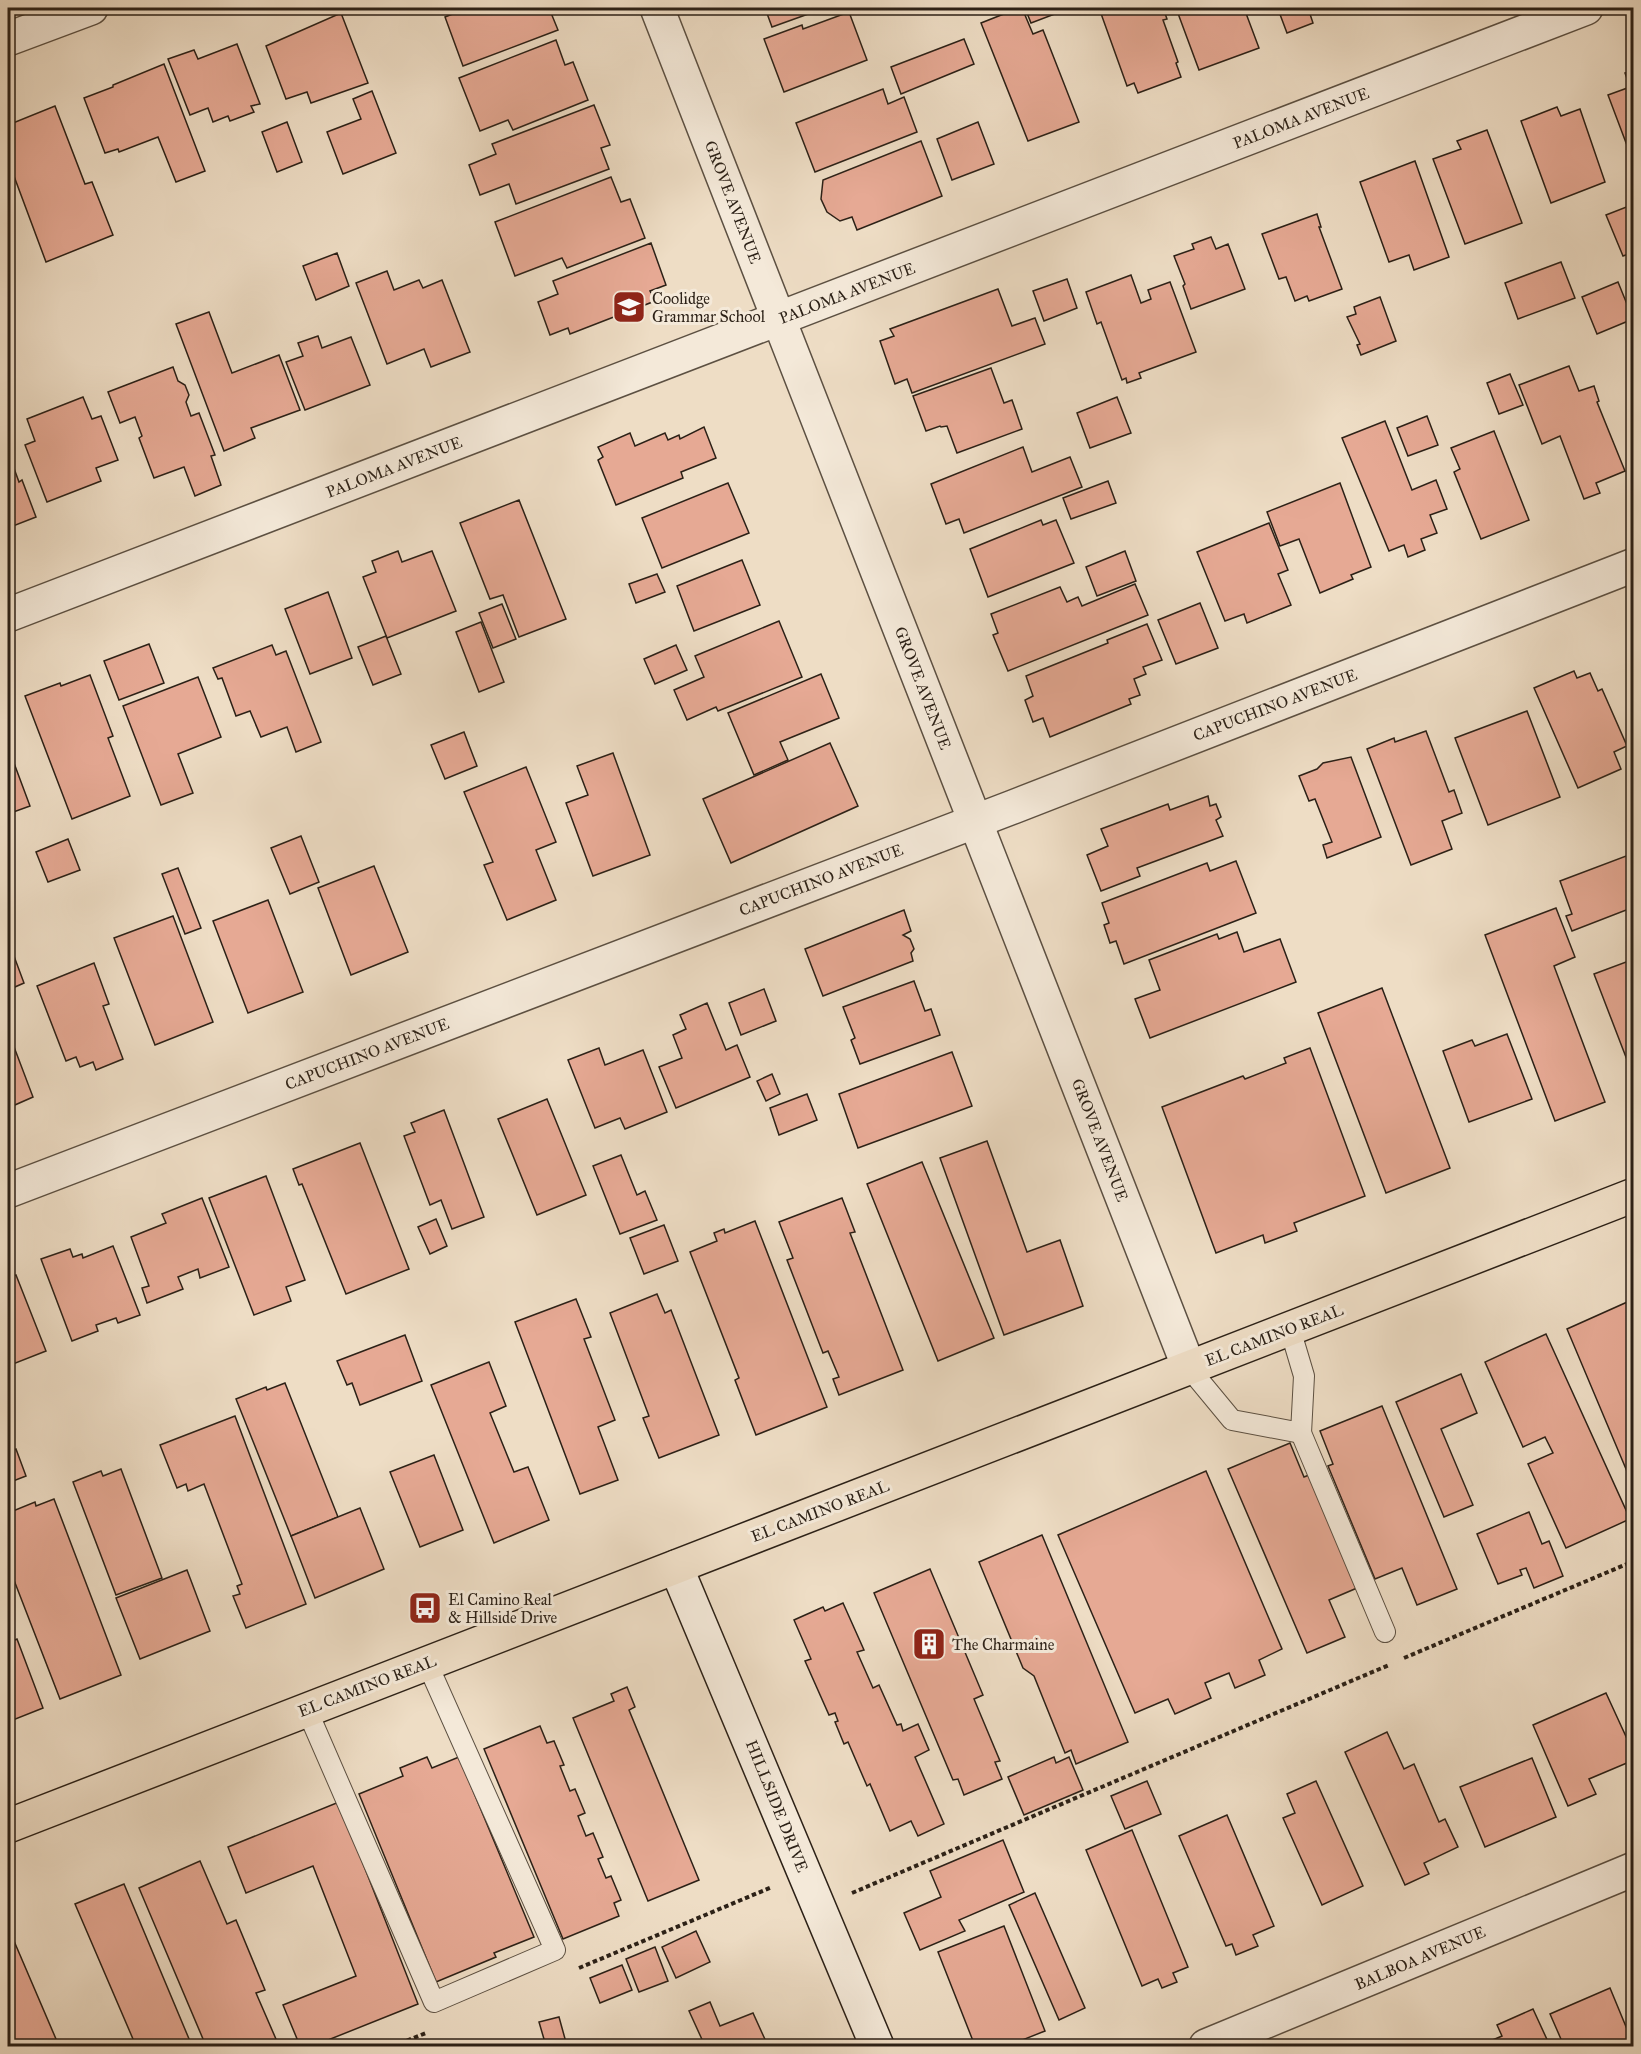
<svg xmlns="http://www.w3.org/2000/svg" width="1641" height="2054" font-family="'IM FELL Great Primer',serif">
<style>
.building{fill:#e6a994;stroke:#2c2117;stroke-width:1.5}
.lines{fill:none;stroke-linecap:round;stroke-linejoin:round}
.lane-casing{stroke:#5c5042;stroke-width:22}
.street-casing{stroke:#5c5042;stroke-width:36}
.secondary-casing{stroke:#2c2117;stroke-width:36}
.primary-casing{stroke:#2c2117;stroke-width:36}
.path{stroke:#2c2117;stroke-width:4;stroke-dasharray:4.5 3;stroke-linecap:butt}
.lane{stroke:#f4e9d9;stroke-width:20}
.street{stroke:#f4e9d9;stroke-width:33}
.secondary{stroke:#f4e9d9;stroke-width:33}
.primary{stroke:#eeddc5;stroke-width:33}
.labels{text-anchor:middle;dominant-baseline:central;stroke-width:6;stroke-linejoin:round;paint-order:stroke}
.street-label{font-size:16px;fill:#2c2117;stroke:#f4e9d9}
.poi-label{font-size:16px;fill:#2c2117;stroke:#f4e9d9;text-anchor:start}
</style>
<rect width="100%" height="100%" fill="#eeddc5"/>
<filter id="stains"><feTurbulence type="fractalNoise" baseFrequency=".00333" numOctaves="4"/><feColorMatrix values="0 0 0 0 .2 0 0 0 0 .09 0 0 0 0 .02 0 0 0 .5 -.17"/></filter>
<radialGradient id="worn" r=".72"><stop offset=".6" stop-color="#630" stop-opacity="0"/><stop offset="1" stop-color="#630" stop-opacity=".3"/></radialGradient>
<g class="building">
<path d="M468,8H549L558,30L463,66L445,17Z"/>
<path d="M765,8H825L772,27Z"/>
<path d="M1019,8H1022L1033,34L1043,30L1079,122L1028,141L981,23Z"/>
<path d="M1025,8H1067L1068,9L1031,23Z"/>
<path d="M1099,8H1163L1167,19L1163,20L1178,62L1176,63L1181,77L1138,93L1134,83L1127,86Z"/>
<path d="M1176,8H1244L1259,48L1199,70Z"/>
<path d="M1280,8H1329L1310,14L1313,23L1287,33L1278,9Z"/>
<path d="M849,12L867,60L784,92L764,39L802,25L803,29Z"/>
<path d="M341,13L368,83L311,103L307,92L286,99L266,46Z"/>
<path d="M964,39L974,64L901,94L891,67Z"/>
<path d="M556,40L565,65L573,62L588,100L513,130L508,120L480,131L459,78Z"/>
<path d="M237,44L260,104L251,106L254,112L230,121L228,116L213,122L208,108L190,115L168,59L194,50L198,59Z"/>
<path d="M164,64L205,171L176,182L158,137L119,152L118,149L105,153L84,98L113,87V85Z"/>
<path d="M1634,70V164L1608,95L1630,87L1625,73Z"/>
<path d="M883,89L888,104L904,97L917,132L815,172L796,123Z"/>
<path d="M372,91L396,153L343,174L327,132L361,119L353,99Z"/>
<path d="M594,105L610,145L601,148L609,169L516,204L509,184L480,195L469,165L496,154L492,144Z"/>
<path d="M55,106L85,184L92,182L113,235L46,262L8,160V125Z"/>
<path d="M1557,107L1561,116L1580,109L1605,182L1551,203L1521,121Z"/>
<path d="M287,122L302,162L277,172L262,132Z"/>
<path d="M978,122L994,164L952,180L937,139Z"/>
<path d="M1487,130L1522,223L1465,244L1433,159L1461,149L1457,141Z"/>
<path d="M921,141L942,196L857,230L852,217L840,221L827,212L821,199L823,180Z"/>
<path d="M1415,161L1449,257L1414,270L1409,255L1389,262L1360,182Z"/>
<path d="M611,177L621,202L630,199L645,238L567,268L562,258L515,276L495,222Z"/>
<path d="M1634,204V252L1623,256L1606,215Z"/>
<path d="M1317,214L1321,227H1319L1342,289L1309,301L1307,296L1295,301L1286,277L1279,279L1262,234Z"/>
<path d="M1211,237L1216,249L1228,244L1245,289L1191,309L1183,286L1185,284L1174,256L1194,249L1192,244Z"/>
<path d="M651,243L666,285L650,291L655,301L570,334L568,328L550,335L538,302L558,294L553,281Z"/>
<path d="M337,253L349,286L316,300L303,266Z"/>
<path d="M1561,262L1575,298L1518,319L1505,283Z"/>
<path d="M387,271L394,290L419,280L423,288L442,280L470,352L431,367L424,349L387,364L356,283Z"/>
<path d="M1131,275L1141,303L1151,299L1148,290L1170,282L1196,352L1139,373L1141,378L1127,383L1126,378L1122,380L1101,322L1097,324L1086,292Z"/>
<path d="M1067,279L1077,308L1044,321L1033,291Z"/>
<path d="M1618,282L1633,319L1597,334L1582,297Z"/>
<path d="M998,289L1012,326L1035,318L1045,344L912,393L907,379L895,384L880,341L894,336L890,329Z"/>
<path d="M1380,297L1396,341L1361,355L1357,345L1360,344L1347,317L1356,314L1354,307Z"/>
<path d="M209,312L232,373L279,355L300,410L251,428L255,438L224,451L176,324Z"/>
<path d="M318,336L322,348L351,337L370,385L305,410L286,362L303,356L298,343Z"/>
<path d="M1569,366L1579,391L1594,386L1599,401L1597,402L1625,471L1596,483L1600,493L1584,499L1560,436L1542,444L1519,385Z"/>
<path d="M173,367L178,381L185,385L189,395L186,402L191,416L199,413L215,455L211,456L221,485L195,496L184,467L154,478L139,438L142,436L135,417L120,423L108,392Z"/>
<path d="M991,368L1004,403L1012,400L1022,429L957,453L947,426L941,427L940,426L926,431L913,396Z"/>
<path d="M1510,374L1523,405L1499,414L1487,383Z"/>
<path d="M83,397L92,419L101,416L118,460L96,468L101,481L47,502L25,445L35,441L27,419Z"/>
<path d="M1117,397L1131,433L1090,448L1077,413Z"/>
<path d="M1427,416L1438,445L1408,456L1397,428Z"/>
<path d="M1385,421L1412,490L1436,480L1447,509L1430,515L1437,533L1421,539L1425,550L1408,557L1404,545L1389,551L1342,438Z"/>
<path d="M704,427L716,458L681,472L683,478L616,505L598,460L603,457L598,447L630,433L635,446L665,433L668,440L679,435L680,439Z"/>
<path d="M1494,431L1529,520L1481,539L1454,472L1460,469L1451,448Z"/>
<path d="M1023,447L1032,472L1070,457L1082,487L964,533L959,519L946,524L931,484Z"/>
<path d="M8,452L19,482L22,480L36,517L8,528Z"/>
<path d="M1108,481L1116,503L1071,519L1063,498Z"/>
<path d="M728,483L749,533L662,568L642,518Z"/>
<path d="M1340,483L1371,567L1351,575L1353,579L1320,593L1299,539L1280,546L1267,512Z"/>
<path d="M519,500L566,619L519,637L503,595L490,599L460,523Z"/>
<path d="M1041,520L1043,525L1056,520L1074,563L988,597L970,549Z"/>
<path d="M1269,523L1288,570L1278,574L1291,605L1247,623L1244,614L1225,621L1197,552Z"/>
<path d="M398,551L402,562L432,551L456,611L387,638L363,577L376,572L372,561Z"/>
<path d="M1125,551L1136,581L1097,596L1086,567Z"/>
<path d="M742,560L760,605L694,631L677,586Z"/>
<path d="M657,574L665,592L636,603L629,584Z"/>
<path d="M1135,584L1148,615L1008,671L993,635L998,633L991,614L1060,587L1067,602L1078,597L1082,606Z"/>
<path d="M328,592L352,658L310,674L285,609Z"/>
<path d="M1200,603L1218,648L1176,664L1158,620Z"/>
<path d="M502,604L516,639L493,648L479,613Z"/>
<path d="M779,621L802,677L718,711L716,707L687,720L674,690L704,677L695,656Z"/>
<path d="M481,622L504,682L479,692L456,632Z"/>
<path d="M1147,624L1162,660L1143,667L1146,674L1134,679L1140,695L1129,699L1131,704L1050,737L1043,718L1033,722L1025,700L1033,696L1026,676L1108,643L1107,640Z"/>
<path d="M386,636L401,674L373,685L358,647Z"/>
<path d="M149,644L164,683L119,700L104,661Z"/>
<path d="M272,645L276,655L286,651L321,742L296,752L287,727L261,737L250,711L236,716L222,678L218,679L213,668Z"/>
<path d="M676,645L687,670L655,684L644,659Z"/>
<path d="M1574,671L1577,678L1590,673L1598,691L1602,689L1627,746L1614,752L1621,769L1578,788L1534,688Z"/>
<path d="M821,674L839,718L780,742L788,760L754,775L728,713Z"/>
<path d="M90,675L113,736L108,738L130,796L72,819L25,696L60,683L61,686Z"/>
<path d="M198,677L221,737L178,754L193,793L161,805L123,706Z"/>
<path d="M1527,711L1560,797L1488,825L1455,738Z"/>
<path d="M1426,731L1449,792L1454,790L1462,813L1442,821L1452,849L1411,865L1367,749L1394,738L1395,742Z"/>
<path d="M464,732L477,766L445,779L431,745Z"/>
<path d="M830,743L858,806L731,863L703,799Z"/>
<path d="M8,747L30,806L8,814Z"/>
<path d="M613,753L650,855L593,876L566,803L588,795L577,766Z"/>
<path d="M1351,757L1381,837L1327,858L1323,845L1332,842L1315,799L1309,801L1299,776L1317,769L1323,763Z"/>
<path d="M526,767L556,842L536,850L556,900L507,920L484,865L493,862L464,792Z"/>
<path d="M1208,796L1210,806L1216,804L1221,817L1216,820L1223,836L1137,868L1140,876L1101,891L1087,855L1108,846L1101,829L1168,804L1170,810Z"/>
<path d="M301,836L319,882L290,894L271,848Z"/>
<path d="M68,839L80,870L48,882L36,852Z"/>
<path d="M1634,853V907L1572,931L1566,916L1572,914L1560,881Z"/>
<path d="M1236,861L1256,913L1124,964L1116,941L1110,943L1104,925L1109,923L1102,903L1207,863L1210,871Z"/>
<path d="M374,866L408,952L351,975L318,888Z"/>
<path d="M178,868L201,928L185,934L162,874Z"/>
<path d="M268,900L303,992L248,1013L213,921Z"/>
<path d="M1556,908L1575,957L1554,966L1605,1102L1555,1121L1485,935Z"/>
<path d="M904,910L911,931L903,935L910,939L914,949L911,953L913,961L823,996L805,949Z"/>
<path d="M173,916L213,1022L155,1045L114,938Z"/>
<path d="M1237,932L1244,952L1280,939L1296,982L1150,1038L1135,999L1160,990L1149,960L1217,934L1219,939Z"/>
<path d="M8,940L24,983L8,990Z"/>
<path d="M1634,959V1078L1594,974Z"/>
<path d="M94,963L109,1004L103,1006L123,1059L96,1070L93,1062L80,1067L76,1057L66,1061L37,986Z"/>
<path d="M914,981L925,1011L931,1009L940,1035L860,1064L851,1040L855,1038L843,1007Z"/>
<path d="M1382,988L1450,1168L1386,1193L1318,1013Z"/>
<path d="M764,989L776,1021L741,1035L729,1003Z"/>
<path d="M707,1003L726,1050L737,1045L750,1077L676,1108L659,1067L682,1058L673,1035L686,1029L680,1015Z"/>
<path d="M8,1031L33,1097L8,1108Z"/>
<path d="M1507,1034L1532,1099L1469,1122L1443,1051L1472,1040L1475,1046Z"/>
<path d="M599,1048L605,1065L643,1050L667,1112L625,1129L620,1118L595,1128L568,1060Z"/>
<path d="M1310,1048L1365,1196L1294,1223L1297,1231L1265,1243L1263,1235L1216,1253L1162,1107L1243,1076L1245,1079L1286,1063L1284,1058Z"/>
<path d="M952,1052L972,1106L858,1148L839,1094Z"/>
<path d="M772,1074L780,1094L766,1101L757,1081Z"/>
<path d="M807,1094L817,1120L779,1135L770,1108Z"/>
<path d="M547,1099L586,1195L537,1215L498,1119Z"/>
<path d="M444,1110L484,1217L452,1229L441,1200L430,1205L404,1136L415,1132L411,1123Z"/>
<path d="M987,1141L1027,1252L1060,1240L1083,1306L1004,1335L940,1158Z"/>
<path d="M360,1143L409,1269L346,1294L302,1184L299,1185L293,1169Z"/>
<path d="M621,1155L637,1195L645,1191L657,1220L620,1234L593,1166Z"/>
<path d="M922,1162L994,1338L938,1361L867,1184Z"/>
<path d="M266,1176L305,1280L286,1287L291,1301L254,1315L209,1198Z"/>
<path d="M202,1198L229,1267L200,1278L198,1269L178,1277L183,1289L147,1303L142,1288L149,1286L131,1237L166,1223L162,1214Z"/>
<path d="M842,1198L855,1232L850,1233L903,1370L839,1395L833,1379L839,1377L828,1351L823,1353L787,1260L793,1258L779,1222Z"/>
<path d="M436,1219L447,1246L430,1254L418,1227Z"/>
<path d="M755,1221L827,1407L756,1435L735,1380L739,1378L690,1252L717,1241L714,1233L724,1229L725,1233Z"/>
<path d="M664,1225L678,1261L644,1274L630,1238Z"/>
<path d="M113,1246L140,1315L118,1323L116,1318L96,1325L98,1331L72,1341L41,1259L70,1249L73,1257L82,1254L83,1258Z"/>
<path d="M16,1275L46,1351L8,1366V1278Z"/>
<path d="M657,1294L665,1313L671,1310L719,1435L659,1458L643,1418L649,1416L610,1313Z"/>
<path d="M576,1299L591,1337L584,1339L615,1420L598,1427L618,1480L580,1494L515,1322Z"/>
<path d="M1634,1299V1343L1629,1346L1634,1356V1488L1567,1329Z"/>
<path d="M1546,1334L1630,1519L1566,1548L1528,1464L1553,1453L1545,1437L1523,1447L1485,1362Z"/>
<path d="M405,1335L422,1381L360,1405L352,1383L347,1385L337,1361Z"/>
<path d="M489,1362L506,1406L490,1413L514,1472L528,1467L549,1520L494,1543L431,1385Z"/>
<path d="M1461,1374L1477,1413L1441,1429L1473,1505L1444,1517L1396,1402Z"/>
<path d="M285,1383L338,1517L291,1536L236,1399L266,1387L267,1390Z"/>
<path d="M1382,1406L1457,1589L1417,1605L1402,1568L1375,1579L1328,1466L1333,1464L1320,1431Z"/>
<path d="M235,1416L306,1604L246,1628L233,1596L240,1594L237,1586L242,1584L204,1484L188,1491L186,1484L177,1488L160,1445Z"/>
<path d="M1290,1443L1304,1477L1309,1475L1357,1588L1329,1600L1345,1637L1307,1653L1228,1469Z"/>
<path d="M16,1449L26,1476L8,1483V1453Z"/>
<path d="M434,1455L463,1530L420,1547L390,1472Z"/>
<path d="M121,1469L162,1578L116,1595L73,1482L101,1471L103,1476Z"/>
<path d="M1206,1471L1282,1649L1259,1660L1265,1675L1235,1688L1229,1673L1205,1683L1211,1698L1175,1714L1168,1699L1135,1713L1058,1535Z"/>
<path d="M54,1499L121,1675L60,1699L12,1575L10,1576L8,1569V1513L35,1502L36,1506Z"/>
<path d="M360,1508L384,1569L315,1598L291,1536Z"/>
<path d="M1529,1512L1542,1544L1549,1541L1563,1576L1534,1588L1526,1568L1520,1570L1522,1575L1498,1584L1477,1534Z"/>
<path d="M1042,1535L1128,1742L1076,1764L1071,1750L1065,1753L1034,1676L1023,1668L979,1562Z"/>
<path d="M930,1569L983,1695L974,1699L1000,1761L995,1762L1002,1779L964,1795L958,1779L953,1780L874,1593Z"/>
<path d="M187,1570L210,1631L140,1659L116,1598Z"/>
<path d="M843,1603L864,1650L857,1652L873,1688L879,1685L897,1725L901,1724L903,1731L918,1724L929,1750L915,1757L944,1824L918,1836L911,1821L890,1831L870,1784L867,1786L848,1742L844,1744L835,1722L838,1721L835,1713L829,1715L805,1661L811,1659L794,1620L823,1607L825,1611Z"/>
<path d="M17,1639L43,1708L8,1722V1643Z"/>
<path d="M627,1687L635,1707L629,1710L699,1880L648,1901L573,1718L614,1701L611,1694Z"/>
<path d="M1606,1693L1634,1754V1760L1589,1779L1596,1794L1568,1806L1533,1725Z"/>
<path d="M540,1726L547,1743L554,1741L564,1765L560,1766L570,1791L575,1789L585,1813L578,1816L586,1836L593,1833L603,1857L598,1859L606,1878L611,1876L621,1900L614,1903L619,1916L563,1939L484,1749Z"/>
<path d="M1387,1732L1404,1769L1414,1764L1439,1822L1445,1819L1458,1847L1424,1863L1429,1874L1405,1885L1345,1752Z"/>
<path d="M427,1757L432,1768L459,1757L534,1937L494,1953L496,1957L436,1982L359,1794L403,1776L400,1768Z"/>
<path d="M1054,1757L1056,1763L1069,1757L1083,1790L1024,1815L1008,1777Z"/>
<path d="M1532,1758L1556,1817L1485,1847L1460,1787Z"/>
<path d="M1147,1781L1161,1814L1125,1829L1111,1796Z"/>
<path d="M1316,1781L1363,1886L1322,1905L1283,1818L1295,1813L1287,1794Z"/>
<path d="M339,1802L418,2004L313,2046H300L283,2005L356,1976L313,1866L246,1893L228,1847Z"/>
<path d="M1227,1815L1274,1926L1253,1935L1258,1946L1236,1955L1232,1944L1226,1946L1179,1836Z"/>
<path d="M1132,1830L1188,1967L1173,1973L1177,1982L1162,1988L1158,1979L1142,1986L1086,1850Z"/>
<path d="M1003,1840L1024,1892L959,1920L965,1931L920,1950L904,1913L941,1897L930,1871Z"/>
<path d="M200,1861L227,1924L236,1920L265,1990L256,1993L279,2046H206L139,1888Z"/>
<path d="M124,1884L192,2046H136L75,1904Z"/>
<path d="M1035,1893L1085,2008L1059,2020L1009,1905Z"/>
<path d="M1004,1926L1045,2031L1007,2046H975L938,1952Z"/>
<path d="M8,1927L59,2046H8Z"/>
<path d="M696,1931L710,1962L676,1978L662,1947Z"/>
<path d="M655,1947L668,1981L639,1992L626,1959Z"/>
<path d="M622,1965L632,1990L600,2003L590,1978Z"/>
<path d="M1610,1988L1634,2046H1564L1550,2014Z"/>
<path d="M710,2002L720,2026L753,2013L768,2046H705L689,2011Z"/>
<path d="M1533,2009L1550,2046H1490L1488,2042L1502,2036L1497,2025Z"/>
<path d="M559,2017L567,2046H546L539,2022Z"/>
</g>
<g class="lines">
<g class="lane-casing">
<g id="lane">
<path d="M1189,1368L1232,1420L1301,1433L1304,1376L1290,1329"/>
<path d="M1301,1433L1385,1632"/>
<path d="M307,1710L434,2002L555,1950L427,1663"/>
</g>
</g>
<g class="street-casing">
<g id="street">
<path d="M657,8L1189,1368"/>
<path d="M8,39L91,8"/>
<path d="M8,615L1586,8"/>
<path d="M8,1191L1013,807L1634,565"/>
<path d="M1206,2046L1634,1869"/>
</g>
</g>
<g class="secondary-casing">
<path id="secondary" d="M676,1567L877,2046"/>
</g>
<g class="primary-casing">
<path id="primary" d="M8,1826L1634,1195"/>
</g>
<g class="path">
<path d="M1404,1658L1634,1561"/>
<path d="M852,1893L1389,1665"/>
<path d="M579,1968L772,1887"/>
<path d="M393,2046L426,2033"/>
</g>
<use href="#lane" class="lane"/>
<use href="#street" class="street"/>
<use href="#secondary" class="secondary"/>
<use href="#primary" class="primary"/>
</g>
<defs>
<g id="school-square" transform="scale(1.725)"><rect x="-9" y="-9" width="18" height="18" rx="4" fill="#8f2418" stroke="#f4e9d9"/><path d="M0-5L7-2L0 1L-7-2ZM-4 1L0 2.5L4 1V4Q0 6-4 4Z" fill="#fff"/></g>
<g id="bus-square" transform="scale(1.725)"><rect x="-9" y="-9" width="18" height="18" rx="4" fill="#8f2418" stroke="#f4e9d9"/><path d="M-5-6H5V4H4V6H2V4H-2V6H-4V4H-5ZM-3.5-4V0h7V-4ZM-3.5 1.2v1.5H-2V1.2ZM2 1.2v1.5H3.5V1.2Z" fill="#fff"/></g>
<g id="building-square" transform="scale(1.725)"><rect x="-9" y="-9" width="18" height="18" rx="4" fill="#8f2418" stroke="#f4e9d9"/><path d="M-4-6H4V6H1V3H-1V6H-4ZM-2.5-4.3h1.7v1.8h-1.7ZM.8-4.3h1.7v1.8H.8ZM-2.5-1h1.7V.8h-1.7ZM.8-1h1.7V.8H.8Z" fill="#fff"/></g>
</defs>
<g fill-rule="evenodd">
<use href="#school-square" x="629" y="307"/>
<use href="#bus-square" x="425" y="1608"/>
<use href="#building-square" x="929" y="1644"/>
</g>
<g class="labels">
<g class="street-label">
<text transform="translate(1301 118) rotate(-21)">PALOMA AVENUE</text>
<text transform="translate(733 202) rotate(69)">GROVE AVENUE</text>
<text transform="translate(847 293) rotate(-21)">PALOMA AVENUE</text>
<text transform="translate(394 467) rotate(-21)">PALOMA AVENUE</text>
<text transform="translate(923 688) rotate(69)">GROVE AVENUE</text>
<text transform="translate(1275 705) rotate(-21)">CAPUCHINO AVENUE</text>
<text transform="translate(821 880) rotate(-21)">CAPUCHINO AVENUE</text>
<text transform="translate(367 1054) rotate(-21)">CAPUCHINO AVENUE</text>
<text transform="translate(1100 1140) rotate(69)">GROVE AVENUE</text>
<text transform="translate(1274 1335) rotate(-21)">EL CAMINO REAL</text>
<text transform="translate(820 1511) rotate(-21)">EL CAMINO REAL</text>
<text transform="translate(367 1686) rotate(-21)">EL CAMINO REAL</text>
<text transform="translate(777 1806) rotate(68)">HILLSIDE DRIVE</text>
<text transform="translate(1420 1958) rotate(-23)">BALBOA AVENUE</text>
</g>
<g class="poi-label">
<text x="652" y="298">Coolidge<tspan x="652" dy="18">Grammar School</tspan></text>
<text x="448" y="1599">El Camino Real<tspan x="448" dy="18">&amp; Hillside Drive</tspan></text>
<text x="952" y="1644">The Charmaine</text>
</g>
</g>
<rect width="1641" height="2054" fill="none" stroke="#eeddc5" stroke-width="30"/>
<rect x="9" y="9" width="1623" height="2036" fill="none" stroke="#2c2117" stroke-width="3"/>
<rect x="15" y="15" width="1611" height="2024" fill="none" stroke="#2c2117" stroke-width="1.5"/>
<rect width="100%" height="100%" filter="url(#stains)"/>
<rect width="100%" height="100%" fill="url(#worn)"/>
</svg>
